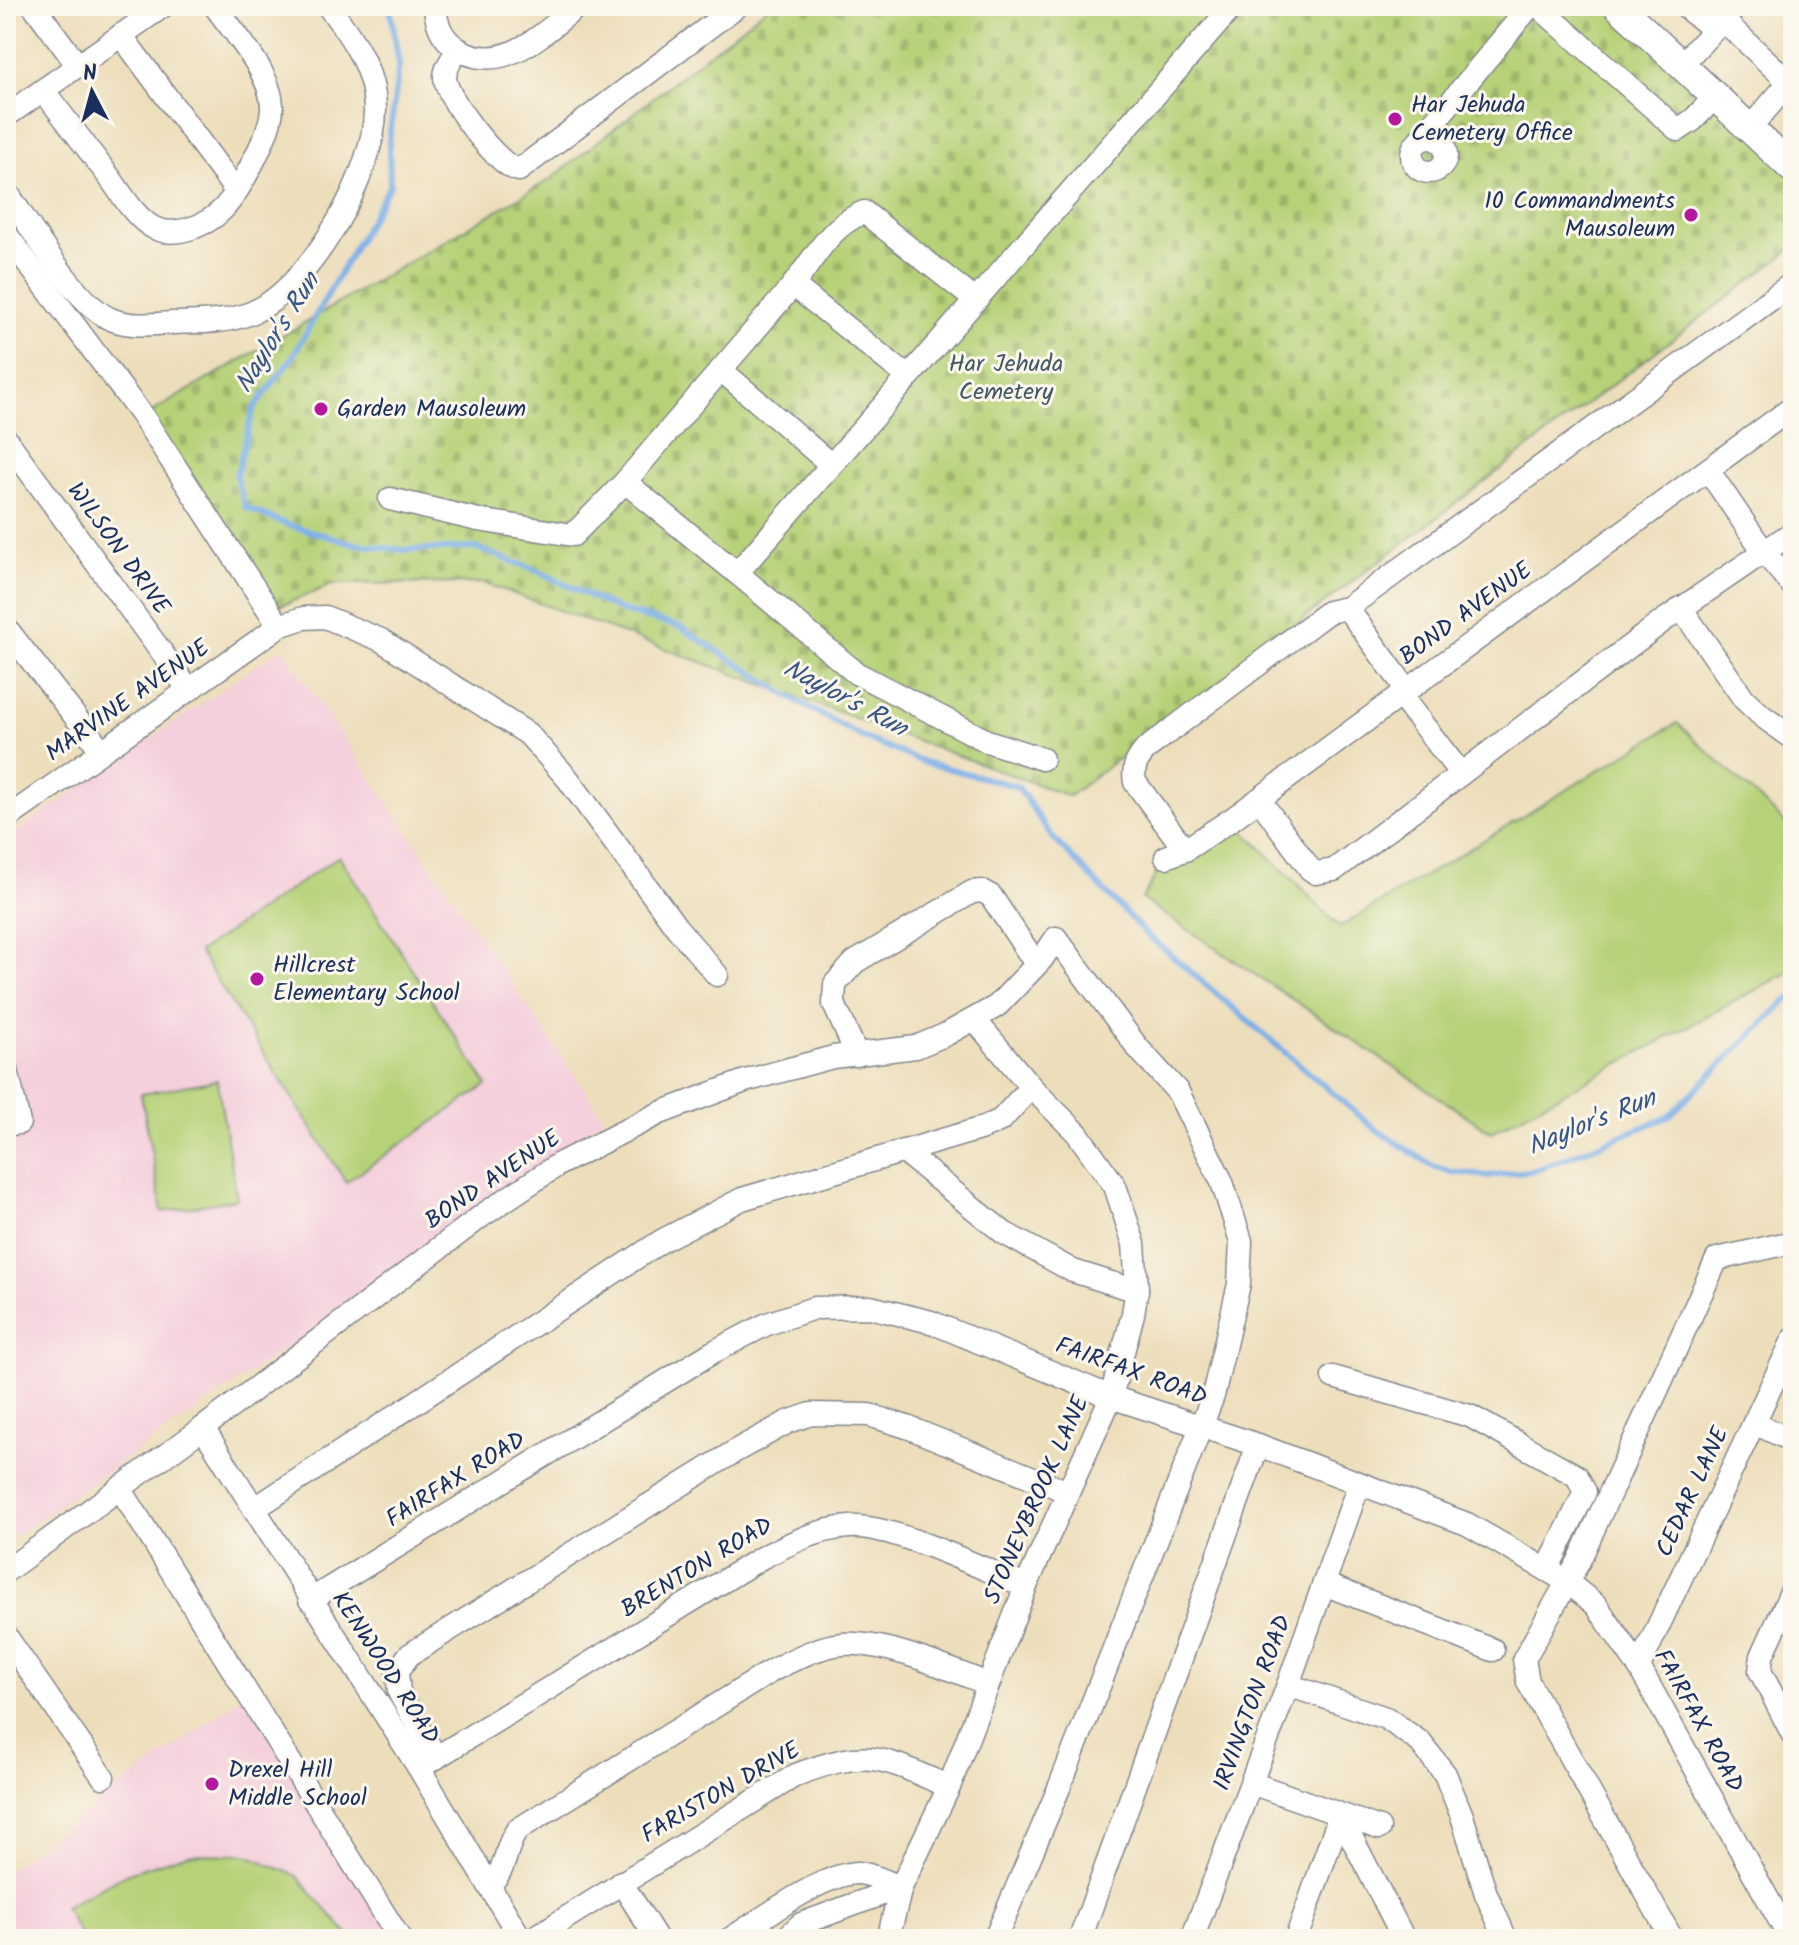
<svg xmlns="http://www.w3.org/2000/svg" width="1799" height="1945" font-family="Kalam,sans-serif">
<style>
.built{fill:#f4cfdc}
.cemetery{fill:url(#cemetery-stones);stroke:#68806a;stroke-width:2}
.park{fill:#b6d177;stroke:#68806a;stroke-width:2}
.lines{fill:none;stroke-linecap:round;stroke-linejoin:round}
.stream{stroke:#7aaee7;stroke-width:6}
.minor-casing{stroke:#84868c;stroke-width:25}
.major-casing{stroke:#84868c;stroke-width:31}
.minor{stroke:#fff;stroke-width:22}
.major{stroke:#fff;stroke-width:28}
.poi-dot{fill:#b5179e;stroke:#fbf7ec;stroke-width:3}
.labels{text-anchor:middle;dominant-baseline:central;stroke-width:6;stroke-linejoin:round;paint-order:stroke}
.poi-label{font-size:24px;fill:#1b2f5e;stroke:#fbf7ec;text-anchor:start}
.park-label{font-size:24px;fill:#425864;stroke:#fbf7ec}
.street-label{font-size:24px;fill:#1b2f5e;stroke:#fbf7ec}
.water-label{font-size:26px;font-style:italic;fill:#385587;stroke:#fbf7ec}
</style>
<defs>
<pattern id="cemetery-stones" width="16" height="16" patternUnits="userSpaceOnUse" patternTransform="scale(2)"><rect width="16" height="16" fill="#b6d177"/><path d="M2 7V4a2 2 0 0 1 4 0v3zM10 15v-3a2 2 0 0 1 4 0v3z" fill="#9cb469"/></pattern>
</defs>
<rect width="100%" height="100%" fill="#fbf7ec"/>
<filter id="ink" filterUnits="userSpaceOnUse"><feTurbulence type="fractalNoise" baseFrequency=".0125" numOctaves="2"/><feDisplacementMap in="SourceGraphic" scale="16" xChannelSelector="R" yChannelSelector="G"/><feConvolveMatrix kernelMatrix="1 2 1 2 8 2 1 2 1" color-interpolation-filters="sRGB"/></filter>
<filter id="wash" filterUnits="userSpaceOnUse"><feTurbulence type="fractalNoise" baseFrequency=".006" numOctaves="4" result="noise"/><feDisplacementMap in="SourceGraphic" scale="32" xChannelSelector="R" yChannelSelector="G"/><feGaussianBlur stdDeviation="1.8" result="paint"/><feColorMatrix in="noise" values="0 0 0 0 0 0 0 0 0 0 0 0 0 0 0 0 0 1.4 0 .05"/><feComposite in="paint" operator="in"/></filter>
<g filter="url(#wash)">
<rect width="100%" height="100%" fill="#eddebb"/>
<g class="built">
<path d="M282,648L604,1118L303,1336L15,1536L6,1523V839Z"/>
<path d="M243,1696L395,1939H6V1872Z"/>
</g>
<path class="cemetery" d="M769,6H1615L1793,169V248L1069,796L484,583L334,584L273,609L143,417L551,179Z"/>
<g class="park">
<path d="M1677,723L1793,830V970L1491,1132L1142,899L1166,857L1232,819L1340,927Z"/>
<path d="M339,856L487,1085L346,1182L199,952Z"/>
<path d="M217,1080L237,1199L162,1212L141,1094Z"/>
<path d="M188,1854L247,1855L297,1876L352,1939H83L64,1907L128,1873Z"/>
</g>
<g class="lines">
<path class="stream" d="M390,6L399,65L389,141L390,185L290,361L254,408L236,476L245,507L288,525L355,544L403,550L476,548L533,569L619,610L680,627L798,702L864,738L924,762L1018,787L1052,837L1145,933L1375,1129L1433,1166L1452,1172L1487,1176L1536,1170L1668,1117L1787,1000L1793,998"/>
</g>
</g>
<g filter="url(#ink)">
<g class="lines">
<g class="minor-casing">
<g id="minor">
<path d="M34,6L78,66"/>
<path d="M435,6C436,26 444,42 462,51C506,74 545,31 578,6"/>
<path d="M1538,6L1678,130L1693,120L1716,96"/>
<path d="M1684,6L1714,30"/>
<path d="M1723,20L1793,86"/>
<path d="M121,35L236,191"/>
<path d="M458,49C453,58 445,67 445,78C446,98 499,168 519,170L737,6"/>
<path d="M1681,65L1736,6"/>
<path d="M43,90C65,119 88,149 110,178C121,193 133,214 149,225C170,240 205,227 222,210C239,193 273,130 272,106C271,73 234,33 215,6"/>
<path d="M6,116L163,6"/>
<path d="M1750,128L1793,78"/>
<circle cx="1429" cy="155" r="17"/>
<path d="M1417,143L1530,6"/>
<path d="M6,191C29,224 77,307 113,320C132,327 154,324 173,323C199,322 227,323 251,313C310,289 376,171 375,109C375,70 351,36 328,6"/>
<path d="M6,234L143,417L279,626"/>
<path d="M793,285L908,377"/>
<path d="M721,370L830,464"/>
<path d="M6,439L189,690"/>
<path d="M1708,470L1764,552L1793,586"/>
<path d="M625,482C679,418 734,354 789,290C814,261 826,228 864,212L975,300"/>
<path d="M390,499L478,520L573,535L625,482L737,573L1233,6"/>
<path d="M737,573L856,673L987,741L1042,759"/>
<path d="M1681,608L1744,699L1762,716L1793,738"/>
<path d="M6,628L102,751"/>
<path d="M1407,690L1347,608L1793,283"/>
<path d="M1400,695L1461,774"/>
<path d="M1259,799L1310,869L1316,873L1334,870L1663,621L1793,532"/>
<path d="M6,819L279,626L303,618L325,617L381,640L528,734L568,779L677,928L717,975"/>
<path d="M1185,850L1135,782C1132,767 1137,760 1146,749L1328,612L1347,608"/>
<path d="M1166,857L1185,850L1232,819L1793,407"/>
<path d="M857,1055L834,1004L835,984L855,962L972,892L982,891L991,896L1036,964"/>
<path d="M6,1066L19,1123L6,1125"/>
<path d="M903,1151L1004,1233L1073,1271L1137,1291"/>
<path d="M1333,1377L1470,1416L1577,1476L1585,1492L1547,1570"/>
<path d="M1754,1423L1793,1441"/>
<path d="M203,1428L419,1768L521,1939"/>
<path d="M120,1488L400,1939"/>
<path d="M254,1509L663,1240L742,1199L983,1128L1001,1120L1031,1087"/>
<path d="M6,1571L203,1428L483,1215L559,1164L660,1113L745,1081L833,1057L916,1047L947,1034L997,1006L1042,959L1056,938L1138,1048L1178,1092L1222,1182L1241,1241L1239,1284L1213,1396L1059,1788L995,1939"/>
<path d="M1324,1584L1493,1650"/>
<path d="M1793,1588L1762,1656L1760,1671L1793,1735"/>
<path d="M310,1600L713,1352L767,1324L814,1308L870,1307L931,1322L1111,1397L1258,1445L1467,1524L1566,1581L1596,1605L1639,1667L1790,1939"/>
<path d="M6,1636L103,1777"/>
<path d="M1639,1667L1793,1340"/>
<path d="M1288,1685L1386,1718L1420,1742L1445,1774L1462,1816L1486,1894L1506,1939"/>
<path d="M436,1758L399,1692L397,1672L409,1655L737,1450L788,1422L811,1414L869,1415L907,1427L1068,1492"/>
<path d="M419,1768L761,1558C789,1544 817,1529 849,1527C892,1524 982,1569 1026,1586"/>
<path d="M1251,1783L1379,1828"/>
<path d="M1340,1815L1404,1939"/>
<path d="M621,1882L657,1939"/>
<path d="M489,1885C509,1867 503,1850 517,1830L773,1670C795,1659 818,1646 843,1644C885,1641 949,1669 988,1684"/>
<path d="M532,1939L796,1775C869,1747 881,1757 949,1787"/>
<path d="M730,1939C761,1920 824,1872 859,1873C872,1874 889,1883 901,1887"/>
<path d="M785,1939L801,1924L901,1887"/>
<path d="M888,1939L901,1887L949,1787L1026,1586L1111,1397L1133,1314L1137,1288L1134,1244L1115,1186L1077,1133L1031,1087L975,1020"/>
<path d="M1080,1939L1258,1445"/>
<path d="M1192,1939L1288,1685L1359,1484"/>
<path d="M1296,1939L1340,1815"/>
<path d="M1672,1939L1528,1682L1524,1659L1579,1561L1717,1259L1793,1242"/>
</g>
</g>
<g class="major-casing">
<path id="major" d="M1618,6L1793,169"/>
</g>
<use href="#minor" class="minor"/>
<use href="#major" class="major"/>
</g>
</g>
<g class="poi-dot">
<circle cx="1395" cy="119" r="8"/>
<circle cx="1691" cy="215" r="8"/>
<circle cx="321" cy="409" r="8"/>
<circle cx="257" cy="979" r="8"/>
<circle cx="212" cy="1784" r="8"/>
</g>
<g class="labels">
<g class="poi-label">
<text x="1411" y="105">Har Jehuda<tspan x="1411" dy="28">Cemetery Office</tspan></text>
<text x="1675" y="201" text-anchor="end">10 Commandments<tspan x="1675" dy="28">Mausoleum</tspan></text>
<text x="337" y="409">Garden Mausoleum</text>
<text x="273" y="965">Hillcrest<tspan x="273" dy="28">Elementary School</tspan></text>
<text x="228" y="1770">Drexel Hill<tspan x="228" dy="28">Middle School</tspan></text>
</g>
<g class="park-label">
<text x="1006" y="364">Har Jehuda<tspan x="1006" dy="28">Cemetery</tspan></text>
</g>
<g class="street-label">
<text transform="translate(118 549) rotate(54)">WILSON DRIVE</text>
<text transform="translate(1466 614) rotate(-36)">BOND AVENUE</text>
<text transform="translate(128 701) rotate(-35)">MARVINE AVENUE</text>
<text transform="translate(493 1180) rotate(-34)">BOND AVENUE</text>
<text transform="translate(1131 1372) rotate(20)">FAIRFAX ROAD</text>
<text transform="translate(456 1480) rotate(-32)">FAIRFAX ROAD</text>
<text transform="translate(1693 1492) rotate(-65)">CEDAR LANE</text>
<text transform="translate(1037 1500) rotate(-66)">STONEYBROOK LANE</text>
<text transform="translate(697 1568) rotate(-31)">BRENTON ROAD</text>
<text transform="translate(385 1668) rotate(57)">KENWOOD ROAD</text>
<text transform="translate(1253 1703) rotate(-70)">IRVINGTON ROAD</text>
<text transform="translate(1698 1721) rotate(61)">FAIRFAX ROAD</text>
<text transform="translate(721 1793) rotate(-30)">FARISTON DRIVE</text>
</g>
<g class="water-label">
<text transform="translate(278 333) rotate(-58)">Naylor's Run</text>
<text transform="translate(845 699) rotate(28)">Naylor's Run</text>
<text transform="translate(1592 1123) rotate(-22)">Naylor's Run</text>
</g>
</g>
<rect width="1799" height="1945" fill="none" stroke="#fbf7ec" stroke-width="32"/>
<g transform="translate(92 92) rotate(354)" stroke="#fbf7ec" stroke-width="6" paint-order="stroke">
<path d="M0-6L14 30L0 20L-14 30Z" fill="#1b2f5e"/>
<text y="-12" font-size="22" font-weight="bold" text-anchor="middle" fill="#1b2f5e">N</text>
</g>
</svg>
